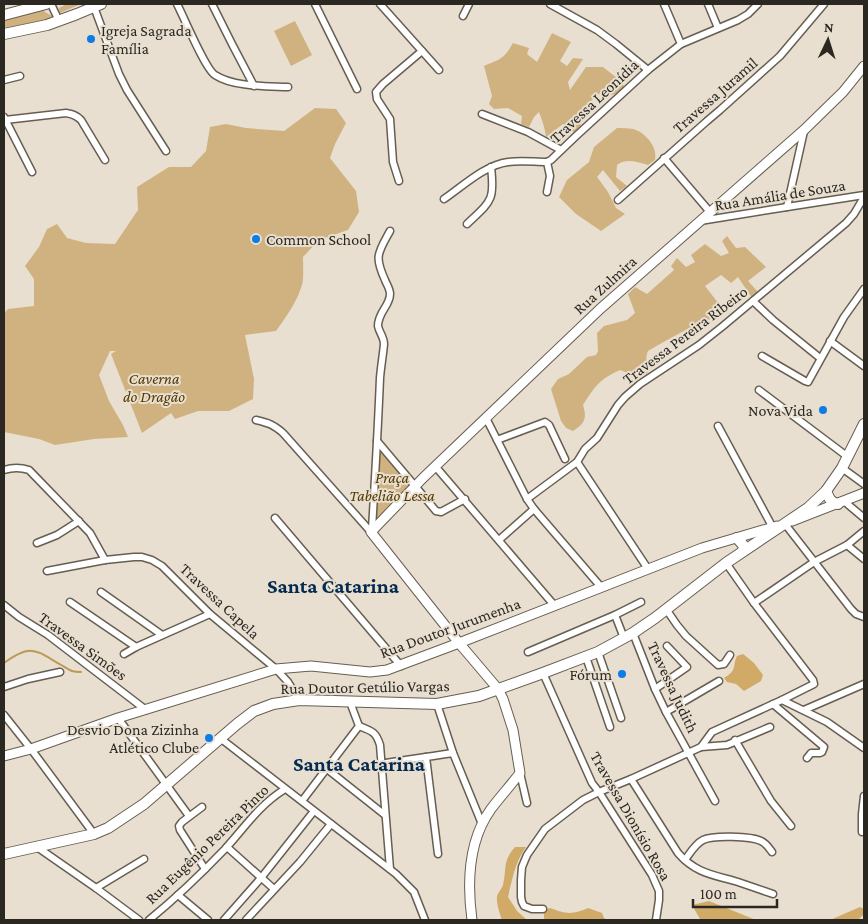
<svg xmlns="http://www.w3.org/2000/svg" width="868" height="924" font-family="'Crimson Pro',serif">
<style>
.green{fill:#d0b280}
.forest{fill:#d1aa67}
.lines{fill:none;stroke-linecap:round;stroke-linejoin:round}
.stream{stroke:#be9855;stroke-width:2}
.street-casing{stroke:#665e51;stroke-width:9}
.secondary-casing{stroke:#665e51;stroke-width:11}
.primary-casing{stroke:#665e51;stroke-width:12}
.street{stroke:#fff;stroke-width:6}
.secondary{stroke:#fff;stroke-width:9}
.primary{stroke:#fff;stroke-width:10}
.poi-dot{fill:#0c7de4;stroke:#e8dfd0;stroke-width:2}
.labels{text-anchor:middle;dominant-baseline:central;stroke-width:4;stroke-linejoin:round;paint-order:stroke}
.poi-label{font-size:16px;fill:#2b2822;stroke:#e8dfd0;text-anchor:end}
.street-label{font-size:16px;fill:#2b2822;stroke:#e8dfd0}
.park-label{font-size:16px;font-style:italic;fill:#533800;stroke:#e8dfd0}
.district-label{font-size:21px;font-weight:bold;fill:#052a50;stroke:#e8dfd0}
</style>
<rect width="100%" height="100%" fill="#e8dfd0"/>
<g class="green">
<path d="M67,4H81L60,13L59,8Z"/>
<path d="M42,10L55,18L4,28V16Z"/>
<path d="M295,21L312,55L291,66L274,31Z"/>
<path d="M552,33L571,42L560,61L567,66L573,58L583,59L568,82L570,90L586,67H603L617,78L625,87C617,97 612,95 600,93L584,107L577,117L581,125L575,133L563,124L546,137C545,128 542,120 539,112L534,117L529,127L521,124L522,116L508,108L494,109L489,104L492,96L484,66C501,59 504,59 513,43L529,48L527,54L537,62Z"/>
<path d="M315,108L336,109L346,123L335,144L330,158L356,191L359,212L348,230L319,240L303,257C303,266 304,277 302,285C297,302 286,317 276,331L245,335L254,379L253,399L229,411H198L175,419L171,413L142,433L111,354L116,351H110L99,375L109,401L123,425L128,437L94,439L55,445L39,439L4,432V313L8,309L34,306V279L25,266L39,247L47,229L57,224L67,238L86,243L115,244L138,210L137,187L169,167H191L206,151L210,127L226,124L246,128L284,131Z"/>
<path d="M617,128C622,128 628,128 633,129C645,132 658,147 655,160L648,165C636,162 627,158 617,165L616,177L627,186L620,191L603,170L597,177L608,192L616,208L625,214L601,231L576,214L559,197L567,180L589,162L594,147Z"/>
<path d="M727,236L736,248L745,247L766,267L748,281L758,292L752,298L738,277L731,283L721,275L705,286L726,313C718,317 709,319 700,323C683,331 665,341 648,351C641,367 660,376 632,377L628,373L620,370C600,379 595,386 583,405C587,418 585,424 573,431L566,428L561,421L551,389L558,379L569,374L587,357L596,355L598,351L597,333L604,326L627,320L635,313L628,294L635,287L647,294L674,270L671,266L677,258L686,267L695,262L691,255L705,244L721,256L729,253L722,241Z"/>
<path d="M377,442L414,486L372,527Z"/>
</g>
<g class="forest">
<path d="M743,654L754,663L763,675L761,681L744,691L736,684L727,682L724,678C729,675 733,672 734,667C735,662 735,660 737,656Z"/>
<path d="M515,847H526C515,862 512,880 508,897L517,911L527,920H502C500,914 496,903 497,896C498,892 502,889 503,885C507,868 502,862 515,847Z"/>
<path d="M709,901L756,920H703L700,919L692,905Z"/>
<path d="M860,907L864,909V914L858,920H830Z"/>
<path d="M550,908C566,914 572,915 588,908L602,913L604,918L607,920H542H544V910Z"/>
</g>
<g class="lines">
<path class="stream" d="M4,663C32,642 36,651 63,666C71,671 72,672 81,672"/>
<g class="street-casing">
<g id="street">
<path d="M51,4L59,21"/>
<path d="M177,4C184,17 205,69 215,75C233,87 267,86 288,87"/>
<path d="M212,4L232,44L254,86"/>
<path d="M315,4L357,89"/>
<path d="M380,4L439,70"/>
<path d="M550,4L597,30L616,44L648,70"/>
<path d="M664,4L681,44"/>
<path d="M708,4L718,28"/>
<path d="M94,7L119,74L127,90L166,151"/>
<path d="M463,16L469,4"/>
<path d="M4,80L20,76"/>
<path d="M482,114L528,132L561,150"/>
<path d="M4,117L32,172"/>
<path d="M5,120L66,113C72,114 76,115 81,120L105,160"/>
<path d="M664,158L710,212"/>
<path d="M399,181L393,162L390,119L377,99L376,92L383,84L422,51"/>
<path d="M547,192L550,176L547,162"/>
<path d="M444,199C463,186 485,165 508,162C521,160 534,162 547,162L551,160L575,137L648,70L681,44L738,20L748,14L758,4"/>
<path d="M618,200L707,121L720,110L780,56L824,4"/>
<path d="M787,207L804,131"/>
<path d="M700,221L787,207L864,195"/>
<path d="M467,224C491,201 495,201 491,167"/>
<path d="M753,301L773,320L820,358"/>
<path d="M830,341L864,366"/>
<path d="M762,356L805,381L808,382L844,317L864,289"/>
<path d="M759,390L848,457"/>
<path d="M486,418L527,499L534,509L601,587"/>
<path d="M256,420C269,423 274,425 283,433L371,532"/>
<path d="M718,426L773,528"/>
<path d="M497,440L545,422L549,425L565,459"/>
<path d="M377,441L436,511L441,512L465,499"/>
<path d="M577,462L648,569"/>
<path d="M435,466L554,605"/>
<path d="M842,468L864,484"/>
<path d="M4,470C13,467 20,467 29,470L90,533L105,560"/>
<path d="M527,499L577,462L585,449L597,438L618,405L625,397L640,384L699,345L723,326L846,223L854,214L864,197"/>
<path d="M845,502L864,518"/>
<path d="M275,518L401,666"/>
<path d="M785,524L851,609L856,614L864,617"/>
<path d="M372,529C375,479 378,428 380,378C381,366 383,355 384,344C384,337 379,332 378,326C378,312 390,306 390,294C390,289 387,285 385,280C374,256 378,253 390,231"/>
<path d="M499,540L534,509"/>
<path d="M37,543L57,535L79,521"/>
<path d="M847,545L864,559"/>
<path d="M47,571L105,560L134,557H142L152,560L162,566L210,614L276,669L288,682L299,700"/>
<path d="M101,592L162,635"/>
<path d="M70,602L136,647"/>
<path d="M754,603L814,562L847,545L864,531"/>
<path d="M4,605L19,617L48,635L146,710"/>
<path d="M666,609L677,625L686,636L718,665L724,664L730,655"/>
<path d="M615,615L624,638"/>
<path d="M633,633L655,689L666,712L715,801"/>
<path d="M528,652L615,615L641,602"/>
<path d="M598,652L621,718"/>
<path d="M124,654L136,647L210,614"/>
<path d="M586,657L610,727"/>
<path d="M543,673L592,783L599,792L652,875L659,891V900L656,920"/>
<path d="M4,687L28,679L60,672"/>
<path d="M655,689L687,667L667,646"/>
<path d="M782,700L827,722L864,748"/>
<path d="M437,704L453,753L482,824"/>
<path d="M773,704L824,747L822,752L820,753H811L807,758"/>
<path d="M804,710L864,684"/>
<path d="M666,712L719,681"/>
<path d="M4,715L31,749L94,834"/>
<path d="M118,718L189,816"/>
<path d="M359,726C372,731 376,732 380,745L390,869"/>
<path d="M220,738L396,874L414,892L425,920"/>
<path d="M735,740L771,801L791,826"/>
<path d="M701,747L727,745L770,727"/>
<path d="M426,757L438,854"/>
<path d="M381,764C405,759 429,757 453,753"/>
<path d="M327,769L385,815"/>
<path d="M520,773L527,803"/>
<path d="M631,779L678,853C696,874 715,875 738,882C750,886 761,890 773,894"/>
<path d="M302,801L359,726L350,702"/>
<path d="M202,807L182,822L179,826L180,830L205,869"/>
<path d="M862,832V814L864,796"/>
<path d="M37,847L96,888L139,920"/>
<path d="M227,847L274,889"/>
<path d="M685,860C690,853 695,844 703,840C713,835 751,836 761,841C766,843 769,848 772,852"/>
<path d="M96,888L144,859"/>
<path d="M178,895L208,920"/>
<path d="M543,909H532L524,906L522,902L521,897V880L522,867L527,855L545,829L583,800L599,792L631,779L701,747L712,732L782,700L814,684L813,680L754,603L726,563"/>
<path d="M149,920C176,898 201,874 225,849C246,826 258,806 285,789"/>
<path d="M224,920L261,878L314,811"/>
<path d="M246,920L300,862L331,824"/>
</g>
</g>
<g class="secondary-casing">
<g id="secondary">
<path d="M792,521L864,493"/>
<path d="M4,756L31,749L118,718L276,669L311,666L370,672L387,670L459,643L702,548L777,526"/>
<path d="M472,920C467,883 468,841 491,809C500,797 511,785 520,773L513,730L503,699L498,689L459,643L371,532L423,478L600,309L804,130L843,92L864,66"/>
</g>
</g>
<g class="primary-casing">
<g id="primary">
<path d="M4,15L46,4"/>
<path d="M4,34L47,25L77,14L101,4"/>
<path d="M826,491C829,498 830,502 838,504"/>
<path d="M737,538L744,546L743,551"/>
<path d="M4,854L94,834L108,828L144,804L237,724L254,711L273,704L299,700L437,704L479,696L543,673L598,652L633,633L655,618L726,563L808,508L826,491L842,468L864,424"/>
</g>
</g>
<use href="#street" class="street"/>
<use href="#secondary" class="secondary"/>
<use href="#primary" class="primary"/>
</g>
<g class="poi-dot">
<circle cx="91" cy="39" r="5"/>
<circle cx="256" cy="239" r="5"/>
<circle cx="823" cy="410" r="5"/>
<circle cx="622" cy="674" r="5"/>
<circle cx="209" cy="738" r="5"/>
</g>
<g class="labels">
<g class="poi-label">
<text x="101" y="30" text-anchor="start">Igreja Sagrada<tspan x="101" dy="18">Família</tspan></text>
<text x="266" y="239" text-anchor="start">Common School</text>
<text x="813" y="410">Nova Vida</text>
<text x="612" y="674">Fórum</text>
<text x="199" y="729">Desvio Dona Zizinha<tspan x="199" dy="18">Atlético Clube</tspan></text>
</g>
<g class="street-label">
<text transform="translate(715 95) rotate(-41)">Travessa Juramil</text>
<text transform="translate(594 101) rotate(-43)">Travessa Leonídia</text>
<text transform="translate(780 195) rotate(-9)">Rua Amália de Souza</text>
<text transform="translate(605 285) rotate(-42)">Rua Zulmira</text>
<text transform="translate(685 335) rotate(-37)">Travessa Pereira Ribeiro</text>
<text transform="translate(220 601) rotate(43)">Travessa Capela</text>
<text transform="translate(450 628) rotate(-20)">Rua Doutor Jurumenha</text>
<text transform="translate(83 646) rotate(36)">Travessa Simões</text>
<text transform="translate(365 687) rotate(-1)">Rua Doutor Getúlio Vargas</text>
<text transform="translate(673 687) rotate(65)">Travessa Judith</text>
<text transform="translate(631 816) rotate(60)">Travessa Dionísio Rosa</text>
<text transform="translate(207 844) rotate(-44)">Rua Eugênio Pereira Pinto</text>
</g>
<g class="park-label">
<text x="154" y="378">Caverna<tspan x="154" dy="18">do Dragão</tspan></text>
<text x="392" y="477">Praça<tspan x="392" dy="18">Tabelião Lessa</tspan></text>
</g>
<g class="district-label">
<text x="333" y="586">Santa Catarina</text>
<text x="359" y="764">Santa Catarina</text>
</g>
</g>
<rect width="868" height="924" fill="none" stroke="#2b2822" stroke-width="10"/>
<g transform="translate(828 40) rotate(4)" stroke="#e8dfd0" stroke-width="4" paint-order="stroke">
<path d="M0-4L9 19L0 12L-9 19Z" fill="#2b2822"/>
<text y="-8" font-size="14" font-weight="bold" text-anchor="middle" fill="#2b2822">N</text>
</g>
<path d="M693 899v8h84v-8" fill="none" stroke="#2b2822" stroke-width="2.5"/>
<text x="700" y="899" font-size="15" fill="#2b2822" stroke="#e8dfd0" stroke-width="4" paint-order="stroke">100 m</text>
</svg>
